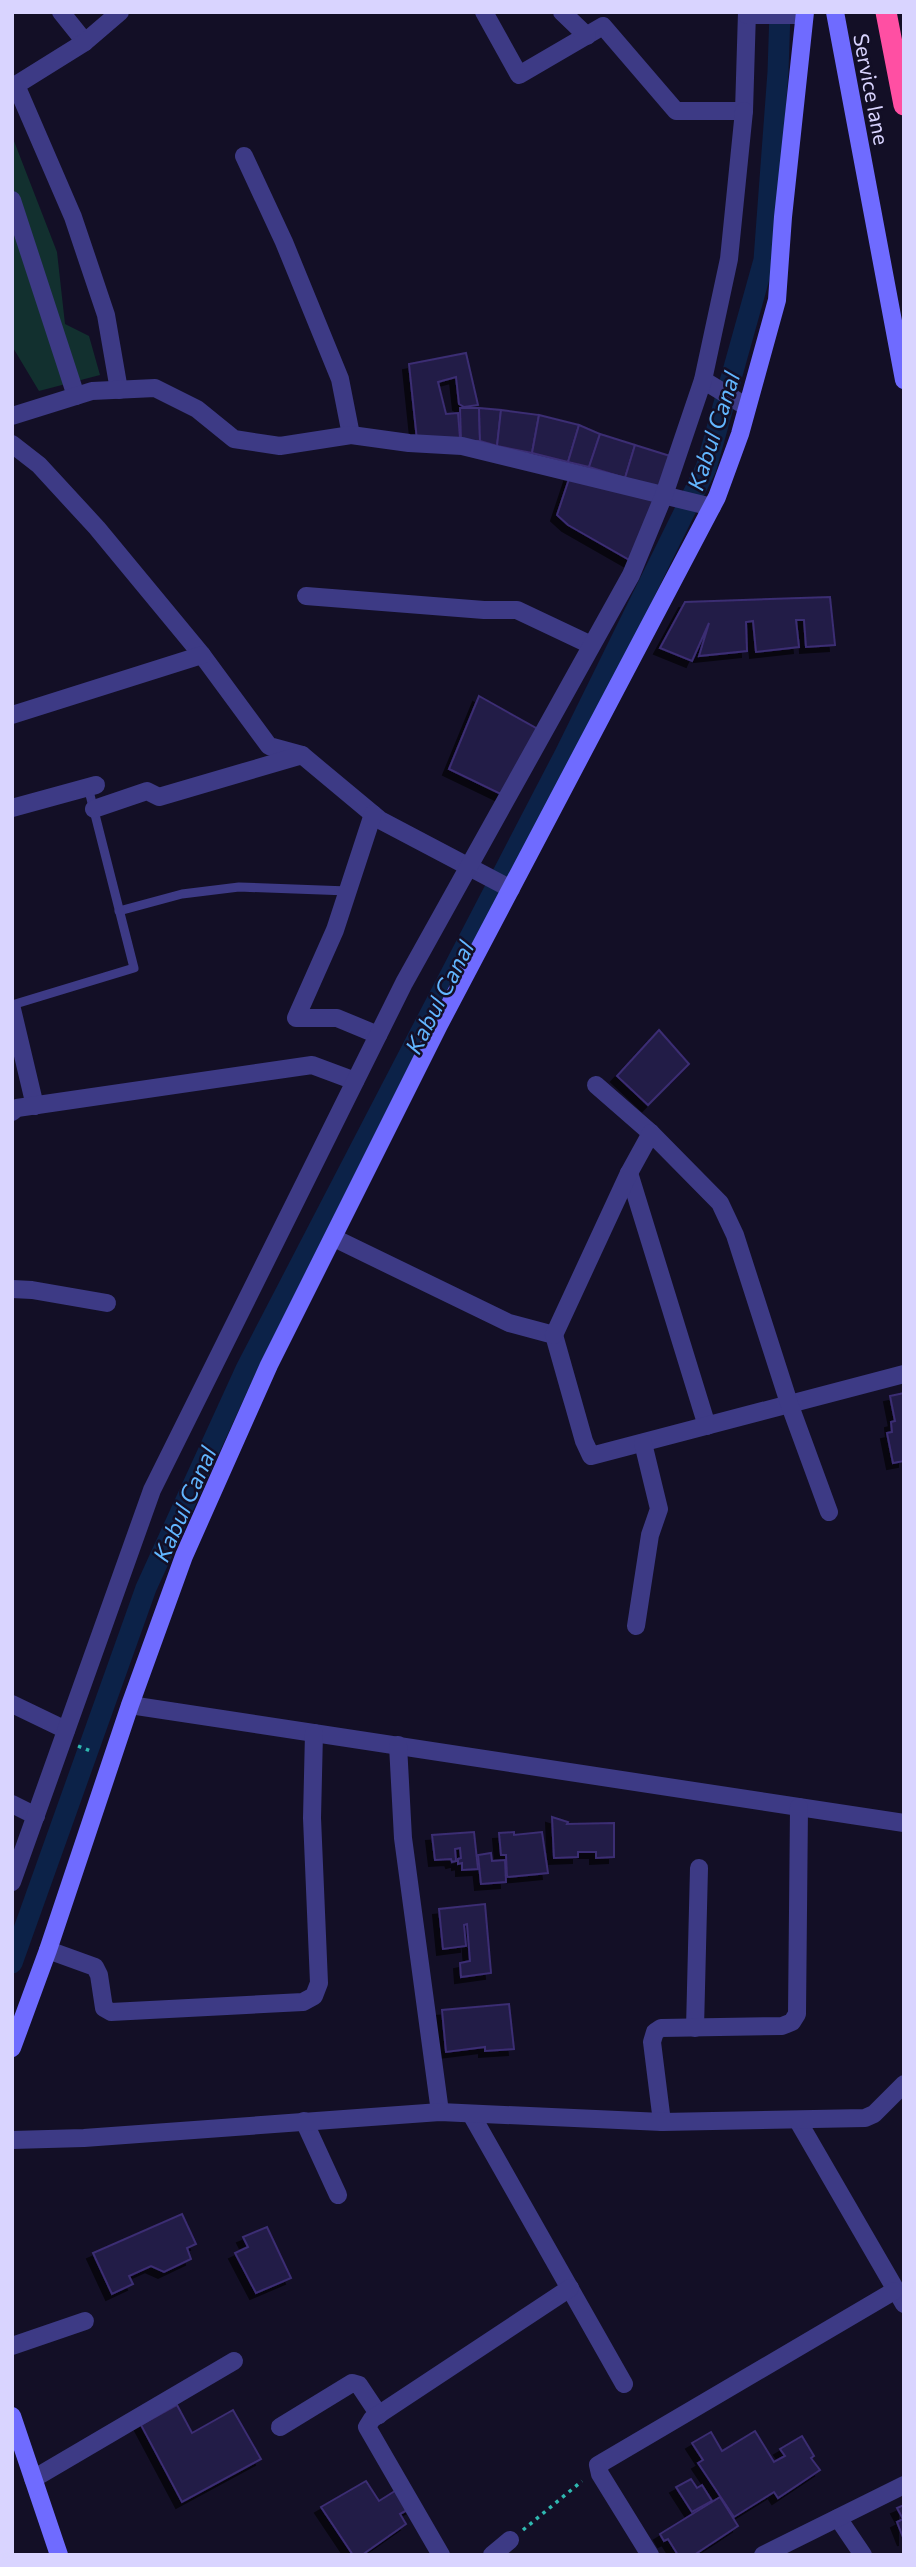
<svg xmlns="http://www.w3.org/2000/svg" width="916" height="2567" font-family="Commissioner,sans-serif">
<style>
.green{fill:#12302f}
.lines{fill:none;stroke-linecap:round;stroke-linejoin:round}
.canal{stroke:#0c2248;stroke-width:21}
.building{fill:#241b47;stroke:#3b2d73;stroke-width:2;filter:url(#shadow)}
.path{stroke:#2fb8b0;stroke-width:3.5;stroke-dasharray:3.5 5;stroke-linecap:butt}
.lane{stroke:#3d3a85;stroke-width:9}
.street{stroke:#3d3a85;stroke-width:18}
.secondary{stroke:#6f6bff;stroke-width:18}
.highway{stroke:#ff4fa3;stroke-width:21}
.labels{text-anchor:middle;dominant-baseline:central;stroke-width:5;stroke-linejoin:round;paint-order:stroke}
.street-label{font-size:21px;fill:#d9d4ff;stroke:#130f26}
.water-label{font-size:23px;font-style:italic;fill:#62b6ff;stroke:#130f26}
</style>
<defs>
<filter id="shadow"><feDropShadow dx="-6" dy="6" stdDeviation="0" flood-color="#0009"/></filter>
</defs>
<rect width="100%" height="100%" fill="#130f26"/>
<path class="green" d="M12,136L57,252L65,324L89,336L100,375L39,391L12,346Z"/>
<g class="lines">
<path class="canal" d="M12,1963L146,1588L246,1369L565,754L706,468L764,260L778,72L780,12"/>
</g>
<g class="building">
<path d="M466,353L478,405L464,407L459,404L456,377L438,382L446,414L458,413L460,438L417,440L409,364Z"/>
<path d="M460,408H479L480,441H461Z"/>
<path d="M479,408L501,410L497,446L480,441Z"/>
<path d="M501,410L539,415L532,453L497,446Z"/>
<path d="M539,415L579,425L568,462L532,453Z"/>
<path d="M579,425L600,434L589,467L568,462Z"/>
<path d="M600,434L635,445L625,478L589,467Z"/>
<path d="M635,445L670,456L660,488L625,478Z"/>
<path d="M570,476L658,500L633,562L568,525L557,515Z"/>
<path d="M830,597L835,645L806,647L804,620H796L799,647L756,652L753,621L746,622L747,651L699,656L709,623L692,661L660,648L685,602Z"/>
<path d="M479,696L543,732L509,798L449,769Z"/>
<path d="M659,1030L689,1064L648,1105L617,1076Z"/>
<path d="M904,1393V1461L893,1463L887,1433L892,1432L891,1422L895,1421L890,1396Z"/>
<path d="M552,1817L568,1822L567,1824L614,1823V1857L596,1858V1852H578V1857L554,1858Z"/>
<path d="M474,1832L478,1869L462,1870V1863L458,1864V1859L461,1858L460,1848L455,1849L456,1861L452,1862L451,1859L435,1860L432,1835Z"/>
<path d="M514,1832V1835L542,1832L548,1873L507,1877L506,1855H501L499,1833Z"/>
<path d="M491,1853L492,1861L505,1860L506,1882L481,1884L478,1855Z"/>
<path d="M485,1904L491,1973L461,1977L460,1963L470,1961L467,1924L464,1925L466,1946L443,1949L439,1909Z"/>
<path d="M509,2004L514,2049L485,2051V2047L446,2052L442,2010Z"/>
<path d="M182,2214L196,2244L187,2248L191,2259L164,2272L151,2266L129,2276L133,2284L112,2294L93,2253Z"/>
<path d="M267,2227L291,2278L256,2293L235,2253L248,2247L243,2237Z"/>
<path d="M177,2405L192,2433L233,2410L261,2459L182,2502L141,2425Z"/>
<path d="M755,2431L774,2462L785,2456L780,2449L802,2436L814,2456L811,2458L820,2470L778,2498L774,2492L734,2517L698,2463L703,2460L692,2443L711,2432L722,2451Z"/>
<path d="M691,2479L697,2488L702,2485L712,2501L692,2512L676,2487Z"/>
<path d="M366,2481L379,2501L398,2489L411,2508L400,2514L406,2524L362,2555H353L321,2507Z"/>
<path d="M720,2497L738,2526L694,2555H678L668,2539L664,2541L660,2534Z"/>
<path d="M904,2505V2540L897,2522L903,2519L897,2508Z"/>
</g>
<g class="lines">
<g class="path">
<path d="M78,1746L93,1752"/>
<path d="M523,2530L582,2481"/>
</g>
<g class="lane">
<path d="M119,911L182,894L239,887L348,891"/>
<path d="M12,1005L134,968L88,787"/>
</g>
<g class="street">
<path d="M61,12L85,42"/>
<path d="M484,12L519,75L603,26L676,111H744L747,12"/>
<path d="M562,12L587,36"/>
<path d="M747,15H803"/>
<path d="M244,156L284,242L340,379L351,435"/>
<path d="M12,200L76,396"/>
<path d="M703,380L747,407"/>
<path d="M119,390L106,315L73,217L16,85L85,42L120,12"/>
<path d="M12,416L92,391L155,388L197,409L234,439L280,446L351,435L409,443L462,446L712,507"/>
<path d="M12,444L39,465L97,528L202,655L269,746L302,755"/>
<path d="M306,596L484,610H517L591,645"/>
<path d="M12,715L202,655"/>
<path d="M12,808L96,785"/>
<path d="M94,809L147,791L159,797L302,755L380,820L511,889"/>
<path d="M373,814L335,930L296,1018H337L378,1035"/>
<path d="M12,1009L35,1106"/>
<path d="M596,1085L651,1133"/>
<path d="M12,1112L17,1108L312,1065L355,1081"/>
<path d="M629,1173L707,1426"/>
<path d="M334,1238L509,1323L554,1335L584,1441L591,1456L904,1374"/>
<path d="M12,1289L32,1290L107,1303"/>
<path d="M554,1335L629,1173L651,1133L720,1203L735,1235L789,1403L829,1512"/>
<path d="M636,1626L650,1535L659,1509L643,1443"/>
<path d="M12,1704L66,1730"/>
<path d="M130,1705L904,1823"/>
<path d="M398,1745L403,1838L440,2112"/>
<path d="M12,1804L36,1816"/>
<path d="M12,1882L152,1490L404,983L631,575L664,495L703,380L729,259L744,111"/>
<path d="M48,1950L95,1967L99,1975L104,2008L111,2012L303,2002L314,1996L319,1983L312,1818L314,1733"/>
<path d="M695,2028L699,1868"/>
<path d="M471,2114L624,2384"/>
<path d="M304,2121L338,2195"/>
<path d="M798,2121L904,2304"/>
<path d="M662,2122L652,2042L655,2032L661,2028L782,2026L792,2022L797,2014L799,1807"/>
<path d="M12,2140L84,2138L440,2112L662,2122L865,2118L874,2114L904,2084"/>
<path d="M12,2346L85,2321"/>
<path d="M280,2427L352,2383L359,2385L379,2415"/>
<path d="M33,2479L234,2361"/>
<path d="M838,2518L863,2555"/>
<path d="M441,2555L367,2427L372,2419L570,2288"/>
<path d="M492,2555L510,2540"/>
<path d="M650,2555L600,2474L598,2465L894,2291"/>
<path d="M763,2555L904,2485"/>
</g>
<g class="secondary">
<path d="M835,12L904,380"/>
<path d="M12,2048L48,1950L130,1705L184,1556L269,1365L439,1025L717,497L740,434L777,300L783,217L805,12"/>
<path d="M12,2416L59,2555"/>
</g>
<path class="highway" d="M886,12L904,105"/>
</g>
<g class="labels">
<g class="street-label">
<text transform="translate(872 89) rotate(79)">Service lane</text>
</g>
<g class="water-label">
<text transform="translate(713 431) rotate(-72)">Kabul Canal</text>
<text transform="translate(439 997) rotate(-63)">Kabul Canal</text>
<text transform="translate(184 1504) rotate(-66)">Kabul Canal</text>
</g>
</g>
<rect width="916" height="2567" fill="none" stroke="#d9d4ff" stroke-width="28"/>
</svg>
